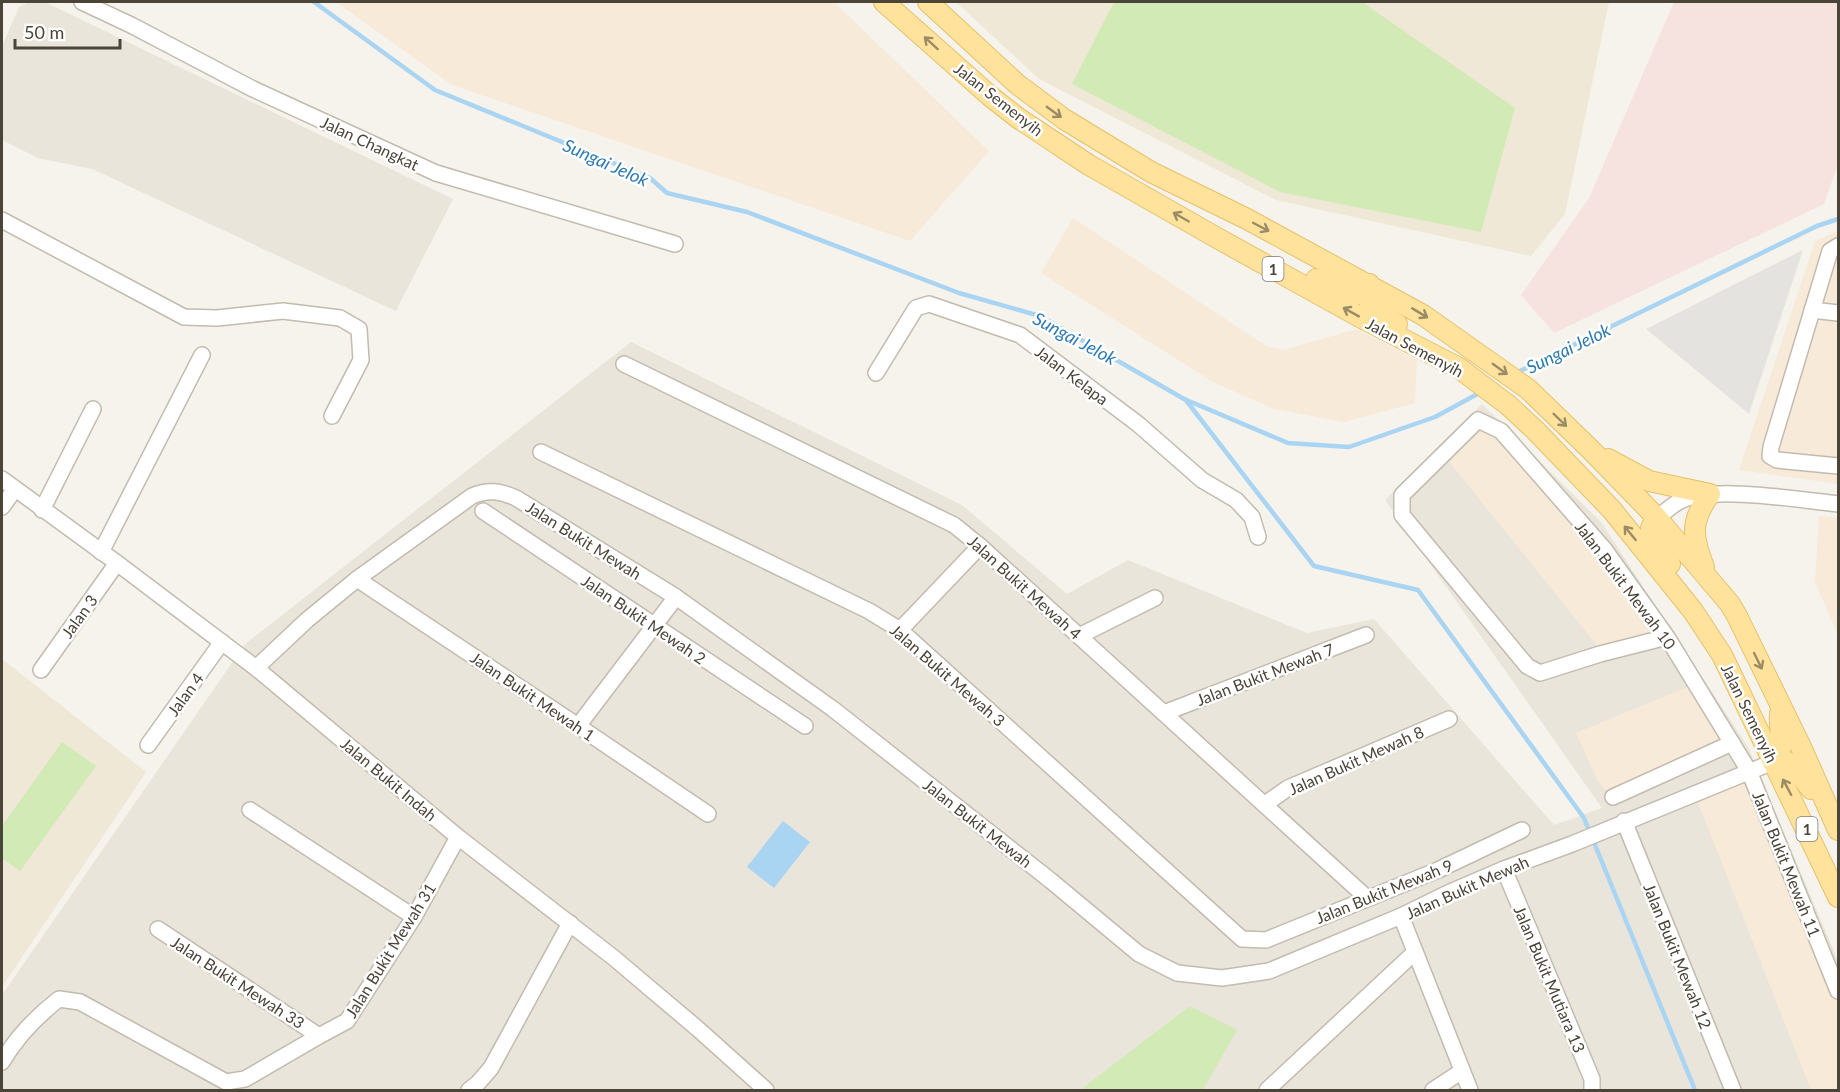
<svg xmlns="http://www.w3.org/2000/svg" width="1840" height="1092" font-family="Lato,sans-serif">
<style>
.residential{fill:#eae5da}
.commercial{fill:#f7ead8}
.education{fill:#efe8d6}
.medical{fill:#f6e3e0}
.green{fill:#d2eab5}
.parking{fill:#e5e3e0}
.water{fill:#a9d4f2}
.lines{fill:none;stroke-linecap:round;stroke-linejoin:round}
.stream{stroke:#a9d4f2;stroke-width:4.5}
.minor-casing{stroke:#c2bbae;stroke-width:18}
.major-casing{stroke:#e6c16a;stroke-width:22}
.minor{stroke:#fff;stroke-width:15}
.major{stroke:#ffe39c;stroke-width:20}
.oneway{stroke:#9c8c66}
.labels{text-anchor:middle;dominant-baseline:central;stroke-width:5;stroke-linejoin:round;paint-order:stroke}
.shield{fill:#fff;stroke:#817c74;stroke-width:1.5}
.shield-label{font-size:15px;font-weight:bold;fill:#4b4439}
.street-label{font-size:16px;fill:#4b4439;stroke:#fff}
.water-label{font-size:18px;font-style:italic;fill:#2e7ab2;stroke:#fff}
</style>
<rect width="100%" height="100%" fill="#f6f3ec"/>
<g class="residential">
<path d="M30,2H45L453,199L396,311L92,169L38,158L2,140V46L19,7Z"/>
<path d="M631,342L962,505L1067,594L1128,560L1307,633L1374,619L1554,825L1602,808L1385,500L1482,404L1601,522L1748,747L1838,961V1090H2V995L245,644Z"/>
</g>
<g class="commercial">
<path d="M336,2H834L989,151L910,241L452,85Z"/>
<path d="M1073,218L1266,346L1283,350L1357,329L1417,360L1415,403L1344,422L1274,409L1213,382L1041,273Z"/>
<path d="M1838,231V484L1739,470L1815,241Z"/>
<path d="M1481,424L1500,432L1599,551L1659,634L1600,649L1447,459Z"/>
<path d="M1819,516L1838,518V635L1815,582Z"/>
<path d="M1692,685L1725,740L1613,792L1605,790L1597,780L1576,733Z"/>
<path d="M1747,781L1838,1003V1090H1811L1697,800Z"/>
</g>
<g class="education">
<path d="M956,2H1609L1565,214L1531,256L1276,200L1039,79Z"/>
<path d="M2,659L146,772L2,987Z"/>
</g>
<path class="medical" d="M1674,2H1838V164L1824,204L1554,333L1521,295L1589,198Z"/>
<g class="green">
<path d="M1114,2H1362L1515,108L1481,232L1280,192L1072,84Z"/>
<path d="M62,742L96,766L20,871L2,858V826Z"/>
<path d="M1190,1006L1237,1030L1203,1090H1080Z"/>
</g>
<path class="parking" d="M1803,250L1749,414L1646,329Z"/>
<path class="water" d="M783,821L810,842L774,888L747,867Z"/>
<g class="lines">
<g class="stream">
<path d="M314,2L435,90L650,178L667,193L747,212L959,293L1040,316L1184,399L1288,443L1349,447L1435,417L1483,391"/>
<path d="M1516,373L1817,226L1838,219"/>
<path d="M1185,399L1314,566L1418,590L1584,818L1695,1090"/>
</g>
<g class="minor-casing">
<g id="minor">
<path d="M82,2L131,25L253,89L436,173L675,244"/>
<path d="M2,220L184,317L217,318L283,311L340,318L359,329L361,360L332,416"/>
<path d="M1838,246L1830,251L1771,447L1770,456L1777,460L1838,466"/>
<path d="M1812,310L1838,313"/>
<path d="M624,364L954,525L980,546L1367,898"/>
<path d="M876,373L916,308L929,304L1020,335L1138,424L1202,480L1236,500L1252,517L1258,537"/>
<path d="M541,452L869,611L900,630L1242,939L1266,940L1438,870L1522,830"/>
<path d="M2,479L117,563L256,668L458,837L614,958L698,1029L766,1090"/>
<path d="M2,507L15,489"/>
<path d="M42,510L93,409"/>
<path d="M483,511L805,726"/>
<path d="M1657,518C1664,513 1672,505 1680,501C1711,485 1801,500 1838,504"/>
<path d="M101,552L202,355"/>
<path d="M357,579L578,726L708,814"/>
<path d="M900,630L980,546"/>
<path d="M1079,636L1155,598"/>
<path d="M1667,637L1600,654L1540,673L1527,666L1402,515V495L1478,420L1501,431L1605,550L1667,637L1749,771L1838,991"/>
<path d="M256,668L307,620L357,579L472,496C488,489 500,491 516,498L676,597L833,709L1050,880L1139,954L1177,973L1222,978L1269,971L1401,916L1448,893L1504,869L1572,844L1773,762"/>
<path d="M41,670L117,563"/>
<path d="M1164,713L1366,635"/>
<path d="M578,726L676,597"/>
<path d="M148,745L222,642"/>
<path d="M1613,797L1732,743"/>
<path d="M1265,804L1288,788L1449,719"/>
<path d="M250,810L414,917"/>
<path d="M1624,821L1733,1090"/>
<path d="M1504,869L1592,1079V1090"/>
<path d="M1401,916L1470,1090"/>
<path d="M158,929L319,1036"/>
<path d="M2,1062C16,1038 37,1016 59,999L80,1002L226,1082L245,1079L319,1036L347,1021L414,917L458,837"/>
<path d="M469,1090L478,1083L491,1068L570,923"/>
<path d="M1267,1090L1415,952"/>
<path d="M1433,1090L1462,1071"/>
</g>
</g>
<g class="major-casing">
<g id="major">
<path d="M884,2L990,96L1018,118L1089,165L1219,239L1358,316L1459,368L1508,405L1535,430L1612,510L1693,611L1722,655L1838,897"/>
<path d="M928,2L1017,84L1064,119L1151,172L1247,219L1423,315L1528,389L1591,450L1657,518L1730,604L1737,616L1801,747L1838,830"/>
<path d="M1316,279C1326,283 1348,298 1358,294C1362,292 1366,288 1369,284"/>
<path d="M1369,284L1366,296C1374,310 1384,316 1397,324"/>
<path d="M1608,459L1649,481L1710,494C1690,521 1692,537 1704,567"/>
<path d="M1657,518L1651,528V535L1670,564"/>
<path d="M1773,762H1787L1796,769L1811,789"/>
<path d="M1773,762C1788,744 1778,734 1780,714"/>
</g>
</g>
<use href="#minor" class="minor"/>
<use href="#major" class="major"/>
</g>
<defs><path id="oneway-shaft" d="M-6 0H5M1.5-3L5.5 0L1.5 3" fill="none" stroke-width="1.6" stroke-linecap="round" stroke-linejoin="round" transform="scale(1.5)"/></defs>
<g class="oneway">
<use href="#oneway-shaft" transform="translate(931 43) rotate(-138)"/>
<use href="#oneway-shaft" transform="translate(1054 112) rotate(36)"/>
<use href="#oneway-shaft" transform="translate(1181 217) rotate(-150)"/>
<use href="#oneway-shaft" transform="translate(1261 227) rotate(28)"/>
<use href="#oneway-shaft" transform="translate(1351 312) rotate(-151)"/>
<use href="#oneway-shaft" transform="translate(1420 313) rotate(31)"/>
<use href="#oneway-shaft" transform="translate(1500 369) rotate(36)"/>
<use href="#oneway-shaft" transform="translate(1560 420) rotate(44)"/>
<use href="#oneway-shaft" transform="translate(1630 533) rotate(-129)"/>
<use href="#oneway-shaft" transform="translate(1758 661) rotate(64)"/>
<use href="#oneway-shaft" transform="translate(1787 787) rotate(-118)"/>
</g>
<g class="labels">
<g class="shield">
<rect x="1262.5" y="257" width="21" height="24" rx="4.5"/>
<rect x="1796.5" y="817" width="21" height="24" rx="4.5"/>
</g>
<g class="shield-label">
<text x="1273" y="269">1</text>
<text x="1807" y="829">1</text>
</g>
<g class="street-label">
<text transform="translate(999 99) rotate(38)">Jalan Semenyih</text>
<text transform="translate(370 143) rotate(25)">Jalan Changkat</text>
<text transform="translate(1415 347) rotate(28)">Jalan Semenyih</text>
<text transform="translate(1072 375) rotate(37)">Jalan Kelapa</text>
<text transform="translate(584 540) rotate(32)">Jalan Bukit Mewah</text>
<text transform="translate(1626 585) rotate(53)">Jalan Bukit Mewah 10</text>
<text transform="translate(1025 587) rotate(42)">Jalan Bukit Mewah 4</text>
<text transform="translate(79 616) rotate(-54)">Jalan 3</text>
<text transform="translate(644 619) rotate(34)">Jalan Bukit Mewah 2</text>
<text transform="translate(1265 674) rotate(-21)">Jalan Bukit Mewah 7</text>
<text transform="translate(948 675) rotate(41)">Jalan Bukit Mewah 3</text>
<text transform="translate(185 694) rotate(-54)">Jalan 4</text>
<text transform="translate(533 696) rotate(34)">Jalan Bukit Mewah 1</text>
<text transform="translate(1750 713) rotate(64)">Jalan Semenyih</text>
<text transform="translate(1356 760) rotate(-24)">Jalan Bukit Mewah 8</text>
<text transform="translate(389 779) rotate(40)">Jalan Bukit Indah</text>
<text transform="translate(978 823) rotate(38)">Jalan Bukit Mewah</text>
<text transform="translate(1787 864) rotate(68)">Jalan Bukit Mewah 11</text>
<text transform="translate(1467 887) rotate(-24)">Jalan Bukit Mewah</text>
<text transform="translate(1384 891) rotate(-22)">Jalan Bukit Mewah 9</text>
<text transform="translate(390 950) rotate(-58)">Jalan Bukit Mewah 31</text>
<text transform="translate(1678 956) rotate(68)">Jalan Bukit Mewah 12</text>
<text transform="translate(1550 979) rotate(67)">Jalan Bukit Mutiara 13</text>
<text transform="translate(238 982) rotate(33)">Jalan Bukit Mewah 33</text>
</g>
<g class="water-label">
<text transform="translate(606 162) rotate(24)">Sungai Jelok</text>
<text transform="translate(1075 338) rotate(28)">Sungai Jelok</text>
<text transform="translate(1568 348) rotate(-26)">Sungai Jelok</text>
</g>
</g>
<rect width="1840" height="1092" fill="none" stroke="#4b4439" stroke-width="6"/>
<path d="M15 39v9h105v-9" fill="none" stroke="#4b4439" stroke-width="3"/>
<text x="24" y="39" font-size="18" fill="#4b4439" stroke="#ffffff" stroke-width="4.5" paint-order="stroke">50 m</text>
</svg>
